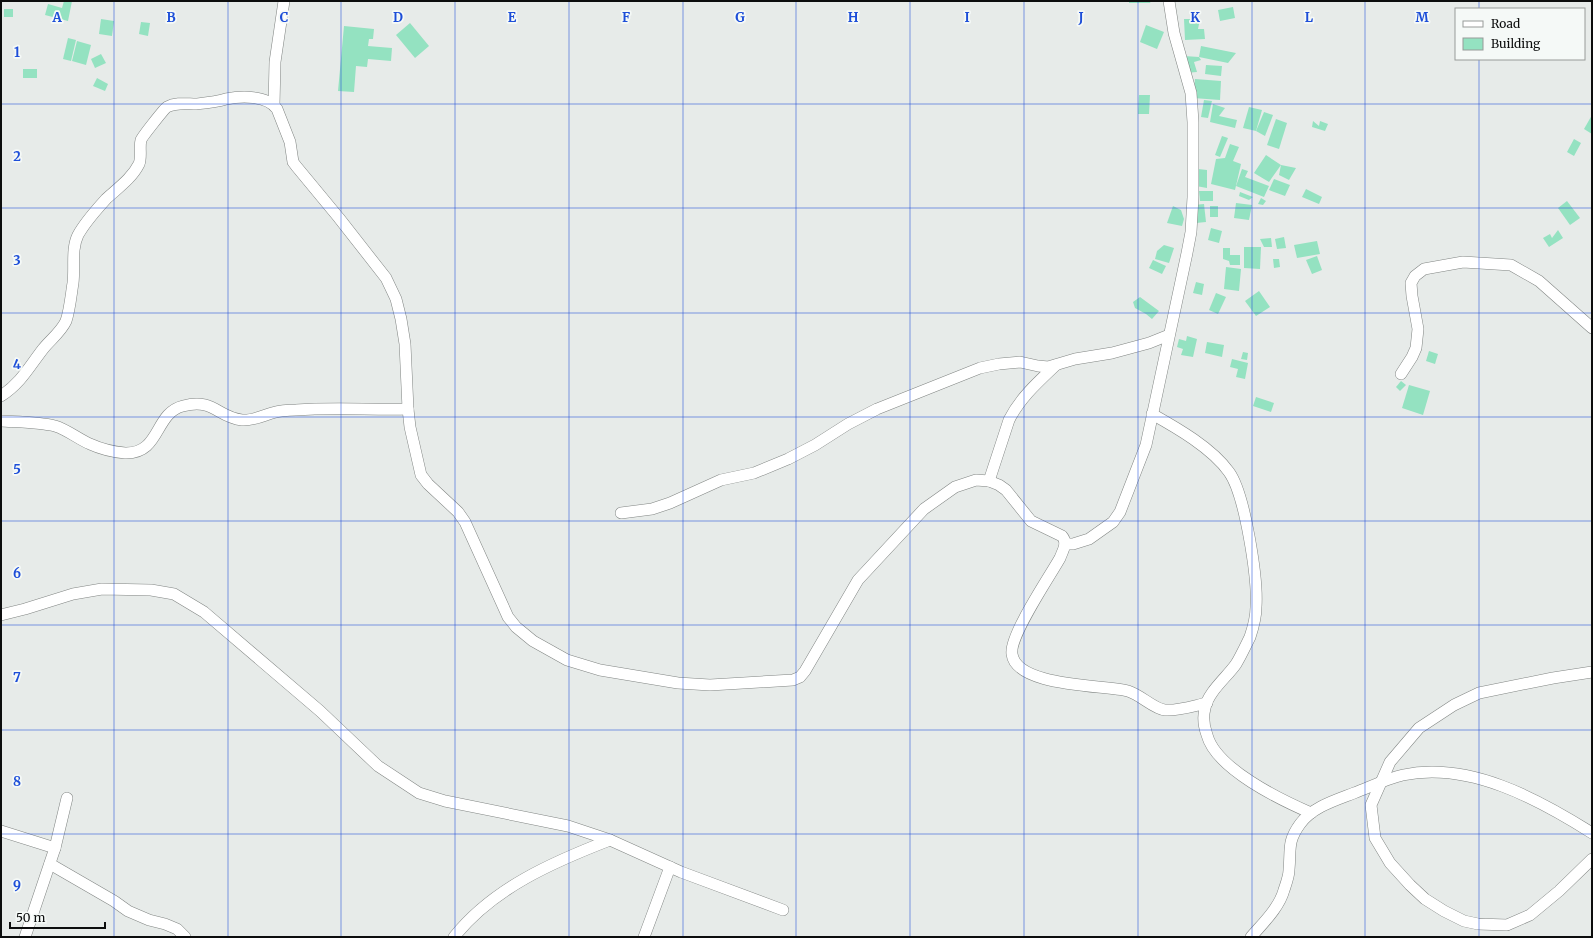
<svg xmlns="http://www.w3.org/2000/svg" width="1593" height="938" font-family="Merriweather,serif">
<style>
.building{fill:#94e2c1}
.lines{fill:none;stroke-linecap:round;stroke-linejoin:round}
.minor-casing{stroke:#818583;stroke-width:12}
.minor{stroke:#fff;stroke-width:11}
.grid{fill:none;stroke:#1d4ed8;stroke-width:1;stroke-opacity:0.55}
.grid-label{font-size:13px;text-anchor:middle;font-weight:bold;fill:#1d4ed8;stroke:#f5f9f7;stroke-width:3.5;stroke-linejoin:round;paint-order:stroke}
</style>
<rect width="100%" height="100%" fill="#e7ebe9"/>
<g class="building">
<path d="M64,1H72L68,21L45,15L48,4L62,8Z"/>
<path d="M1129,1H1151L1150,3H1129Z"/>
<path d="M1233,7L1235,18L1220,21L1218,10Z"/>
<rect x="4" y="9" width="9" height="8"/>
<path d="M101,19L114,21L112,36L99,34Z"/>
<path d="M1184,19H1200L1198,29H1204L1205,39L1185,40Z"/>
<path d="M141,22L150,23L148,36L139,34Z"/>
<path d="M410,23L429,46L415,58L396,35Z"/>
<path d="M1146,25L1164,32L1157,49L1140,42Z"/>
<path d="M344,26L374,29L373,39H369L368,46L392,48L391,61L368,59L367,67L356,66L354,92L338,91Z"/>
<path d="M68,38L76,40L71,61L63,59Z"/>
<path d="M77,41L91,45L86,65L72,61Z"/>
<path d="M1201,46L1236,53L1228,63L1199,57L1201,60L1194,62L1197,72L1185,73L1184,56L1199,57Z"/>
<path d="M101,54L106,63L95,68L91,59Z"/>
<path d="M1206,65L1222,66L1221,76L1205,74Z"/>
<rect x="23" y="69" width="14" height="9"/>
<path d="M97,78L108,84L105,91L93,86Z"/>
<path d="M1195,79L1221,81L1220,100L1193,98Z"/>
<path d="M1139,95H1150L1149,114H1138Z"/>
<path d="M1204,100L1212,101L1208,118L1201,117Z"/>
<path d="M1213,104L1225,108L1219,116L1237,120L1235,128L1210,122Z"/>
<path d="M1249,107L1262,110L1256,131L1243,128Z"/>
<path d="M1264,112L1273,115L1265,136L1256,131Z"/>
<path d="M1592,115V134L1584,129Z"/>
<path d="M1276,119L1287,123L1279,149L1267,145Z"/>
<path d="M1313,121L1319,126L1320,121L1328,124L1325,131L1312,127Z"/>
<path d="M1222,136L1228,138L1220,157L1215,155Z"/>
<path d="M1574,139L1581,143L1574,156L1567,152Z"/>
<path d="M1230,144L1239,147L1233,161L1241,164L1235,190L1211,184L1216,159L1225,158Z"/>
<path d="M1266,155L1281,165L1296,168L1289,180L1279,175L1281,165L1269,182L1254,173Z"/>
<path d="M1198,169L1207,170V188L1196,186Z"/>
<path d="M1242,169L1248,171L1245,177L1269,186L1264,197L1236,186Z"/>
<path d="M1274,179L1290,185L1285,196L1269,190Z"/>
<path d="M1306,189L1322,197L1319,204L1302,197Z"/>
<path d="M1199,191H1213V201H1200Z"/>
<path d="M1240,192L1253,197L1249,200L1239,196Z"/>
<path d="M1261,198L1266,201L1263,205L1258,204Z"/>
<path d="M1567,201L1580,218L1570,225L1558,208Z"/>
<path d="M1236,203L1252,205L1249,220L1234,218Z"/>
<path d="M1204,204L1206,222L1196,223L1194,205Z"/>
<path d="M1173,206L1181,210L1184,219L1182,226L1167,223Z"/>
<rect x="1210" y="206" width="8" height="11"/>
<path d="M1211,228L1222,231L1219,243L1208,240Z"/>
<path d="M1558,230L1563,238L1549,247L1543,238L1550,234L1552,238Z"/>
<path d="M1284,237L1286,248L1277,249L1275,239Z"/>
<path d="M1271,238L1272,247H1264L1260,239Z"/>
<path d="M1317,241L1320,254L1297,258L1294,245Z"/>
<path d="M1164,245L1174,248L1169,263L1155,259L1157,251Z"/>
<path d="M1244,247H1261L1260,269L1244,268Z"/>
<path d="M1223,248H1230V255H1240V265H1230L1229,261L1223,259Z"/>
<path d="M1317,256L1322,270L1312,274L1306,260Z"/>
<path d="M1273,259H1279L1280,267L1274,268Z"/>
<path d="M1153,260L1166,266L1162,274L1149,268Z"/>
<path d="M1226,267L1241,269L1239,291L1224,289Z"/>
<path d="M1196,282L1204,284L1202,295L1193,293Z"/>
<path d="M1259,291L1270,307L1256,316L1245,301Z"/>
<path d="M1216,293L1226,297L1218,314L1209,310Z"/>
<path d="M1140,297L1159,311L1152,319L1146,314L1135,308L1133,302Z"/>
<path d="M1187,336L1197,339L1193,357L1181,355L1183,349L1177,347L1179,339L1186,341Z"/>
<path d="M1207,342L1224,345L1222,357L1205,353Z"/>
<path d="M1429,351L1438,354L1435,364L1426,361Z"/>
<path d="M1243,352L1248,353L1247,360L1241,359Z"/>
<path d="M1232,359L1248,363L1245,379L1236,377L1238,369L1230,367Z"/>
<path d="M1401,381L1406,385L1400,391L1396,387Z"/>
<path d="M1409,385L1430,391L1423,415L1402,408Z"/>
<path d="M1256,397L1274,403L1271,412L1253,406Z"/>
</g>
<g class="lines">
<g class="minor-casing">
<g id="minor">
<path d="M274,105L275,62L284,1"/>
<path d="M1401,374L1412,357L1416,348L1418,329L1412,296L1411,283L1415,276L1424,269L1463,262L1511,265L1539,281L1592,328"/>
<path d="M1,396C21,383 29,367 43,349C50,340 61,332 66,321C70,309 71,295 73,283C75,267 71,249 78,235C85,222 97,209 106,199C118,188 132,178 139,164C142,157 139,147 141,140C142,137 164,109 167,107C176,102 187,104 196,104C206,103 217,102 226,99C241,96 267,95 277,109L290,142L293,162L296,166L339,218L386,278L396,299L401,319L405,344L408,409L410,427L421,475L428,484L458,512L465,522L508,617L516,627L533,641L567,660L600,670L678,683L710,685L793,680L800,677L805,671L858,580L924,509L955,487L976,480L989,481L999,485L1006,490L1031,521L1062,536C1068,543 1063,550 1060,558C1050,576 1009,636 1012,654C1016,687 1104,685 1128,691C1141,695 1154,709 1165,710C1179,711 1193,706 1207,703"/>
<path d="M1152,414C1177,428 1212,448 1229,472C1245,494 1258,579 1256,607C1256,616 1253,628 1250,637C1246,645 1241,656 1236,664C1227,677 1208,692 1205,708C1203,716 1204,727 1207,735C1216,769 1281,800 1311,813"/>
<path d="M1,421C19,422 38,422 55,426C68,430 78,439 90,444C101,449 114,452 125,453C161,454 154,413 183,406C214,398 217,417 242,420C252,421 262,416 272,413C279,411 288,410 296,410C333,407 371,410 408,409"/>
<path d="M989,481L1009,420C1020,398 1038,382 1056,365"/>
<path d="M621,513L652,509L670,503L721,480L754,473L788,459L815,445L848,424L877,409L980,368L999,364L1020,362L1038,366L1048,367L1075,359L1112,353L1149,343L1169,335"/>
<path d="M1065,544H1073L1089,539L1113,522L1120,512L1146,445L1187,253L1191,232L1193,197V122L1191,93L1174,33L1169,1"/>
<path d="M1,615L25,609L73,594L102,589L151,590L174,594L204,612L320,711L378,766L419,793L445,801L568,826L610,840L681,872L783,910"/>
<path d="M1592,672L1553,678L1479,693L1454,705L1419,728L1390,762L1371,805L1375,838L1390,863L1410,885L1425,899L1444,911L1464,921L1478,924L1507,925L1530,915L1559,891L1592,859"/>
<path d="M1,831L55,848"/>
<path d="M50,864L114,901L128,911L149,920L165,924L177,929L185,937"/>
<path d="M25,937L55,848L67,798"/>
<path d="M454,937C493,888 553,862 610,840"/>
<path d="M644,937L670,867"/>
<path d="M1251,937C1263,923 1279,908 1284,890C1286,884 1289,876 1289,870C1291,849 1287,842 1300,824C1312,807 1336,800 1354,793C1370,787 1386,779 1403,775C1469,761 1538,799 1592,833"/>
</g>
</g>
<use href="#minor" class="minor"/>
</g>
<path class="grid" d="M114,1V937M228,1V937M341,1V937M455,1V937M569,1V937M683,1V937M796,1V937M910,1V937M1024,1V937M1138,1V937M1252,1V937M1365,1V937M1479,1V9M1479,59V937M1,104H1592M1,208H1592M1,313H1592M1,417H1592M1,521H1592M1,625H1592M1,730H1592M1,834H1592"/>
<g class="grid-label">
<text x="57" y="22">A</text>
<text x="171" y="22">B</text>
<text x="284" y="22">C</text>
<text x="398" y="22">D</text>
<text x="512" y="22">E</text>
<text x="626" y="22">F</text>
<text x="740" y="22">G</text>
<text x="853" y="22">H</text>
<text x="967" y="22">I</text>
<text x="1081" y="22">J</text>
<text x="1195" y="22">K</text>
<text x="1309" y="22">L</text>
<text x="1422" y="22">M</text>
<text x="17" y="57">1</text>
<text x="17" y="161">2</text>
<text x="17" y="265">3</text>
<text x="17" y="369">4</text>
<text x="17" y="474">5</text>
<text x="17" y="578">6</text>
<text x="17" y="682">7</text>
<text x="17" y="786">8</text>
<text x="17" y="890">9</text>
</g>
<rect width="1593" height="938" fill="none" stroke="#0c0d0d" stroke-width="4"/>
<rect x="1455" y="8" width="130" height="52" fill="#f5f9f7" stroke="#989b99"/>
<rect x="1463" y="21" width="20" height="6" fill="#ffffff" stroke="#989b99"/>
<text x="1491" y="28" font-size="12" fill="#0c0d0d">Road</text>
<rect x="1463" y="38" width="20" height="12" fill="#94e2c1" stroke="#989b99"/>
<text x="1491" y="48" font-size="12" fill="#0c0d0d">Building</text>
<path d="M10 922v6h95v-6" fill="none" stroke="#0c0d0d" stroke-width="2"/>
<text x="16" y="922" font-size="12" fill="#0c0d0d" stroke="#f5f9f7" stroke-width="3" paint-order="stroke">50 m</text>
</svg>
